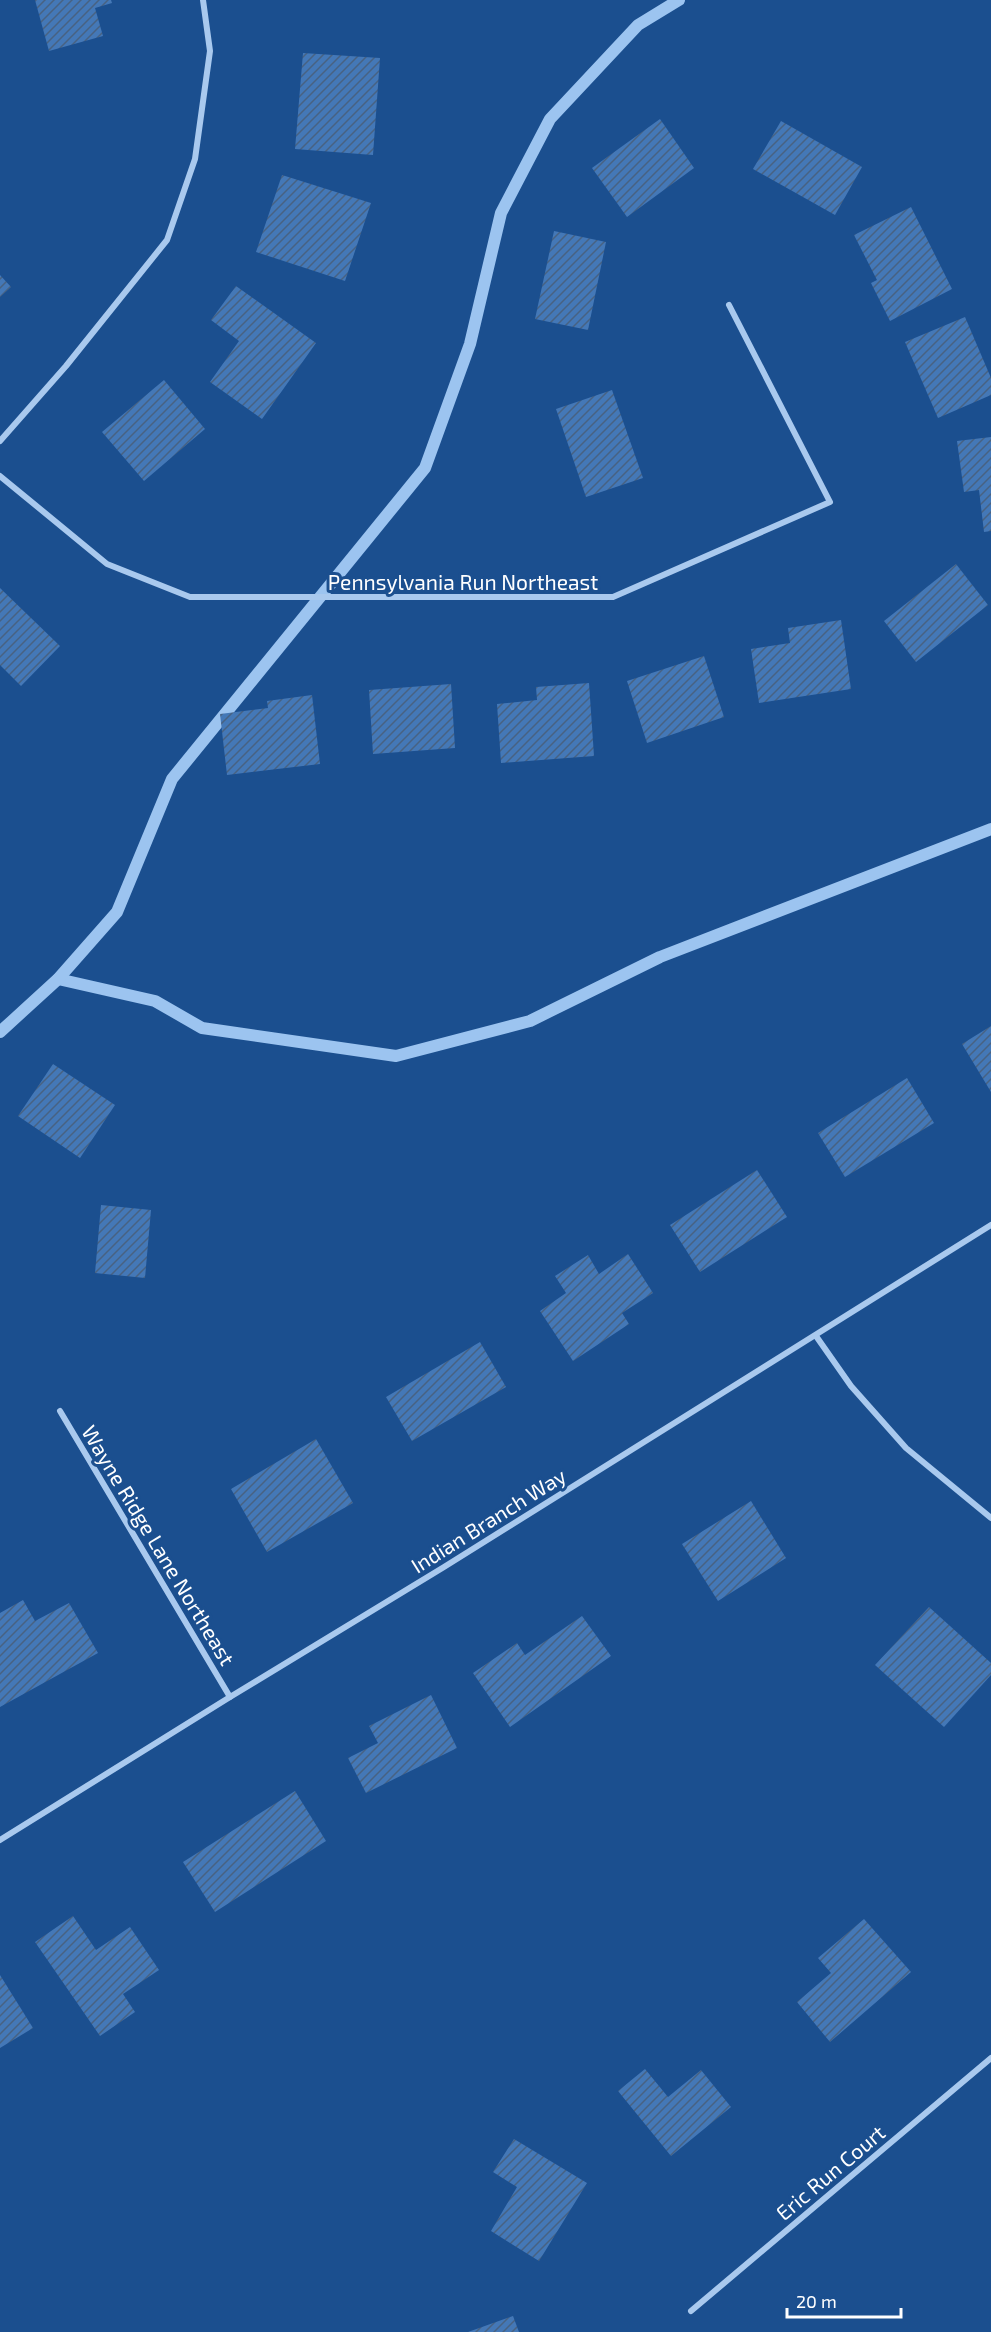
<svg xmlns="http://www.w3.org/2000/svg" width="991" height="2332" font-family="'Exo 2',sans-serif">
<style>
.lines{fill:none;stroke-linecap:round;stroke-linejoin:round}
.stream{stroke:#9cc4f0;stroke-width:12}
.building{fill:url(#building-hatch)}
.minor{stroke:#a9c9ee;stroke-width:6}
.labels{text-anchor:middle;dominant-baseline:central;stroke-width:6;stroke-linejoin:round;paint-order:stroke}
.street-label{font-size:21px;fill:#fff;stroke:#1b4f8f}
</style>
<defs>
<pattern id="building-hatch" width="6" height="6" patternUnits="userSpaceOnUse" patternTransform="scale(1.5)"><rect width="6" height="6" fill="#4478b7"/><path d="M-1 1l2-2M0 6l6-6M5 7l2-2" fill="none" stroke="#486282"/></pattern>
</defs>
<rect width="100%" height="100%" fill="#1b4f8f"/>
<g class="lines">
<g class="stream">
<path d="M58,979L155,1001L202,1028L396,1056L530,1021L660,957L991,829"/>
<path d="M0,1032L58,979L117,912L172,779L425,468L470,344L501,213L550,119L638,25L679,0"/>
</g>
</g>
<g class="building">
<path d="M35,0H111L112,3L95,8L103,36L49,51Z"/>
<path d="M303,53L380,58L373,155L295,149Z"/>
<path d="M660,119L694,168L627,217L592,168Z"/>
<path d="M781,121L862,167L835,215L753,169Z"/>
<path d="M282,175L371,203L345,281L256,252Z"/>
<path d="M911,207L952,289L890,321L871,283L877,280L854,235Z"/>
<path d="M554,231L606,242L588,330L535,319Z"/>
<path d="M0,275L11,287L0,297Z"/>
<path d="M236,286L316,343L262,419L210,382L239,341L211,320Z"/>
<path d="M965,317L991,378V395L938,418L905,342Z"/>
<path d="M164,380L205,429L144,481L102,432Z"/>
<path d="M612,390L643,478L586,497L556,409Z"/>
<path d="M991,437V531L984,532L979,490L964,492L957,441Z"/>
<path d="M956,564L988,605L916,662L884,621Z"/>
<path d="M0,588L60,646L21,686L0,665Z"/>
<path d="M841,620L851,689L759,703L751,649L790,643L788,628Z"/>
<path d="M704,656L724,717L647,743L627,681Z"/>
<path d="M589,683L594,756L501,763L497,704L537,700L536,687Z"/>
<path d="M451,684L455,748L373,754L369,690Z"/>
<path d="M312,695L320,764L227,775L220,714L268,708L267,701Z"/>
<path d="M991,1026V1092L962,1044Z"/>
<path d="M53,1064L115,1105L80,1158L18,1116Z"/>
<path d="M907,1078L934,1123L845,1177L818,1133Z"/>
<path d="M757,1170L787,1217L700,1272L670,1225Z"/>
<path d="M101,1205L151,1210L145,1278L95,1273Z"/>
<path d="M628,1254L653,1293L622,1313L629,1324L573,1361L540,1311L566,1293L555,1276L588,1255L599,1274Z"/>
<path d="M480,1342L506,1387L412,1441L386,1397Z"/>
<path d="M316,1439L353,1503L267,1552L231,1489Z"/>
<path d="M751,1501L786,1558L718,1601L682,1544Z"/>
<path d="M23,1600L35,1621L69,1603L98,1653L0,1707V1613Z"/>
<path d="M929,1607L991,1663V1675L944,1727L875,1665Z"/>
<path d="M582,1616L611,1656L510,1727L473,1673L517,1643L525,1655Z"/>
<path d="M431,1695L457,1748L366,1793L348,1758L378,1743L369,1726Z"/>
<path d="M295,1791L326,1841L215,1912L183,1862Z"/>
<path d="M73,1916L96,1950L130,1927L159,1970L123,1994L135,2012L100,2036L35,1942Z"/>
<path d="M864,1919L911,1972L830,2042L797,2002L831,1973L818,1958Z"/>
<path d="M0,1975L33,2028L0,2048Z"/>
<path d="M645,2069L668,2097L701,2070L731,2107L671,2156L618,2091Z"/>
<path d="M514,2139L587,2183L539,2261L491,2231L517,2187L493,2172Z"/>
<path d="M513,2316L519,2332H468Z"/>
</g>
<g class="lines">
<g class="minor">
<path d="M0,441L66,366L167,240L195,159L210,51L203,0"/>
<path d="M0,476L107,564L190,597H613L830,502L729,305"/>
<path d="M816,1336L851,1386L906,1448L991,1518"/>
<path d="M60,1411L230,1697"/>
<path d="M0,1840L230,1697L444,1567L991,1225"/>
<path d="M691,2311L991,2058"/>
</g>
</g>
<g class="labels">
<g class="street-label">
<text x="463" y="581">Pennsylvania Run Northeast</text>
<text transform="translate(488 1520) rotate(-32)">Indian Branch Way</text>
<text transform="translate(159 1545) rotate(59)">Wayne Ridge Lane Northeast</text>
<text transform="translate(830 2172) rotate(-40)">Eric Run Court</text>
</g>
</g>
<path d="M787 2308v9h114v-9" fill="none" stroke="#ffffff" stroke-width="3"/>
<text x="796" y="2308" font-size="18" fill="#ffffff" stroke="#1b4f8f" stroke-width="4.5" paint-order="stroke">20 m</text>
</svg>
